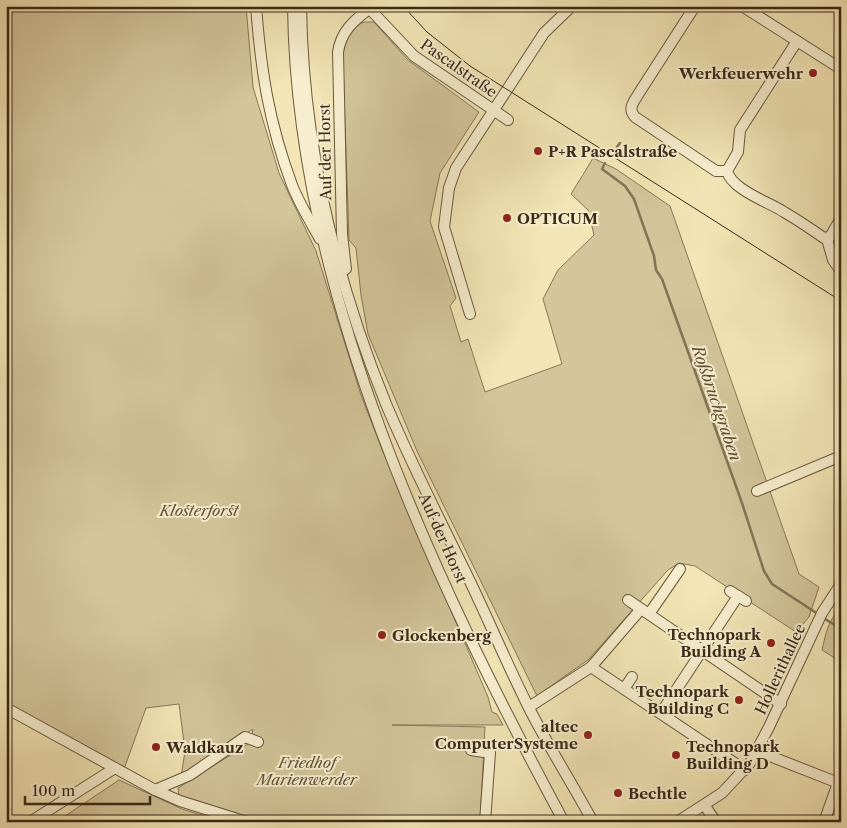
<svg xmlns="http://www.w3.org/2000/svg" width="847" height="828" font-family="'Libre Caslon Text',serif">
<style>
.green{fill:#d4c59a;stroke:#887758}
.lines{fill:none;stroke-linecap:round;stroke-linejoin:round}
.stream{stroke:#847355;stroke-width:2.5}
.minor-casing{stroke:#69583e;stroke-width:12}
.minor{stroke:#f7eecf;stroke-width:10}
.tram{stroke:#3b2917;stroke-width:1}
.poi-dot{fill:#8f2418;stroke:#f7eecf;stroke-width:2}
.labels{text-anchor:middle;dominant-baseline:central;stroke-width:4;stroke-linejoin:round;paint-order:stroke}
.street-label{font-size:15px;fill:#3b2917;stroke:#f7eecf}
.poi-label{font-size:15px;font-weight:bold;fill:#3b2917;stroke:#f7eecf;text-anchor:start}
.park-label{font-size:15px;font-style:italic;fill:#615038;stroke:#f7eecf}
.water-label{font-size:16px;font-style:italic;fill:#5f4e36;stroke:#f7eecf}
</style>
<rect width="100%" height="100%" fill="#f3e5b5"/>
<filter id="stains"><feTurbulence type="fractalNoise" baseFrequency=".004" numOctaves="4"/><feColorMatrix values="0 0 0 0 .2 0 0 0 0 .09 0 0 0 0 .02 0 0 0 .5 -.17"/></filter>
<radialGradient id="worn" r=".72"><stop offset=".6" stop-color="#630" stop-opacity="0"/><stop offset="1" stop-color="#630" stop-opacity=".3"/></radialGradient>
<g class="green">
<path d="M6,6H246L253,87L279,173L316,251L361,395L383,452L488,697L492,712L497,714L503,725H392L485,727L480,822H264L179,795L178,788L248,744L257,747L260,737L252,734L253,729L181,777L185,751L179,704L146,708L124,769L6,703Z"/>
<path d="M364,22H374L408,60L479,112L440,173L430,221L456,298L450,306L461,342L468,339L485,392L562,364L543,299L558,270L594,235L588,210L571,194C579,181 586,170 593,158L616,169L670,206L799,574L819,587L809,617L796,632L695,566L679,563L668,570L589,659L537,696L417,451L368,334L361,295L356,248L349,240L343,63C343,46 346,30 364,22Z"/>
<path d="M841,608V662L822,650C826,633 828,620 841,608Z"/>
<path d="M119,780L182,809L223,822H56Z"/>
</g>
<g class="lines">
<g class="stream">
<path d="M617,147L620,143"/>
<path d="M605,163L602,169L625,186L634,199L654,256L656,270L662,279L742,503L764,571L772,584L818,614"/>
<path d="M822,617L841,629"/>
</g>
<g class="minor-casing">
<g id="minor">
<path d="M256,6C261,72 269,123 292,185C299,203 310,221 320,239"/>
<path d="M293,6C296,289 432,577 564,822"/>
<path d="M301,6C303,143 335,278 386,404C410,461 438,516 465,571C487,616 506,662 528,706C548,746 572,783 593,822"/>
<path d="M367,6L414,56L508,120"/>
<path d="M695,6L639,93C634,102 627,108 635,117L716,171H727"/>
<path d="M742,6L841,69"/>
<path d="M797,41L740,130L738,152L727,171C732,190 769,202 784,212C798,220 811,229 824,238L830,237L841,218"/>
<path d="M827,239L833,260L841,271"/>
<path d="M346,269L342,234L338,52C341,32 353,21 369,9"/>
<path d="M470,314L444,227L449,188L456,168L544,33L572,6"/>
<path d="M757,491L841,456"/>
<path d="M730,591L746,601"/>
<path d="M628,600L781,704"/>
<path d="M649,614L680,569"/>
<path d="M591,667L745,770"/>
<path d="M624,689L632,677"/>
<path d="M529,707L591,667L641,609"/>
<path d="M6,708L155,790L180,801L247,822"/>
<path d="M661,713L738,596"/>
<path d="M471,750L490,753L485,822"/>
<path d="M757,751L841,784"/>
<path d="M155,790L190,775L245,737L258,742"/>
<path d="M705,806L716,822"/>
<path d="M30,822L115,768"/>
<path d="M677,822L722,793L750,763L769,727L822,613L841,584"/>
<path d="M824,822L838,783"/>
</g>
</g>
<use href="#minor" class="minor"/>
<path class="tram" d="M403,6L427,32L470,66L841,301"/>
</g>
<g class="poi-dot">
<circle cx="813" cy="73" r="5"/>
<circle cx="538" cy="151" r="5"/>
<circle cx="507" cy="218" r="5"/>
<circle cx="382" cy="635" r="5"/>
<circle cx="771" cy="643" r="5"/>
<circle cx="739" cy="700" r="5"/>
<circle cx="588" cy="735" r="5"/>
<circle cx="156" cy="747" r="5"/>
<circle cx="676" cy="755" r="5"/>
<circle cx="618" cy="793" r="5"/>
</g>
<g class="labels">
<g class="street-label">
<text transform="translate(459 68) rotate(35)">Pascalstraße</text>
<text transform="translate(325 152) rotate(-91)">Auf der Horst</text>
<text transform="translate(443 538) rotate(66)">Auf der Horst</text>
<text transform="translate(780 669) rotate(-65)">Hollerithallee</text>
</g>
<g class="poi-label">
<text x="803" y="73" text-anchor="end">Werkfeuerwehr</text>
<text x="548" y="151">P+R Pascalstraße</text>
<text x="517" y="218">OPTICUM</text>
<text x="761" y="634" text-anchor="end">Technopark<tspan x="761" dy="17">Building A</tspan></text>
<text x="392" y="635">Glockenberg</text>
<text x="729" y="691" text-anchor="end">Technopark<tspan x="729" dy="17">Building C</tspan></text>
<text x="578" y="726" text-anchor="end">altec<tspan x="578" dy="17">ComputerSysteme</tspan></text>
<text x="686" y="746">Technopark<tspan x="686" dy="17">Building D</tspan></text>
<text x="166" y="747">Waldkauz</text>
<text x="628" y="793">Bechtle</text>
</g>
<g class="park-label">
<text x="199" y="510">Klosterforst</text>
<text x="307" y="762">Friedhof<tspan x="307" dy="17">Marienwerder</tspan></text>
</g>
<g class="water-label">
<text transform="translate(717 403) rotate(71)">Roßbruchgraben</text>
</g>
</g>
<rect width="847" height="828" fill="none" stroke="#f3e5b5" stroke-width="25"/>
<rect x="8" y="8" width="832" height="813" fill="none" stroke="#3b2917" stroke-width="2.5"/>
<rect x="12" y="12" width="822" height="803" fill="none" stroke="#3b2917"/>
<path d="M25 796v8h125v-8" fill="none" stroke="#3b2917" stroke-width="2.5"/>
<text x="32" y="796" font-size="15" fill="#3b2917" stroke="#f7eecf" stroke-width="4" paint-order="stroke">100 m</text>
<rect width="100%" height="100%" filter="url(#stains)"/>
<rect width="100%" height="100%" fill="url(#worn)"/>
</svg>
